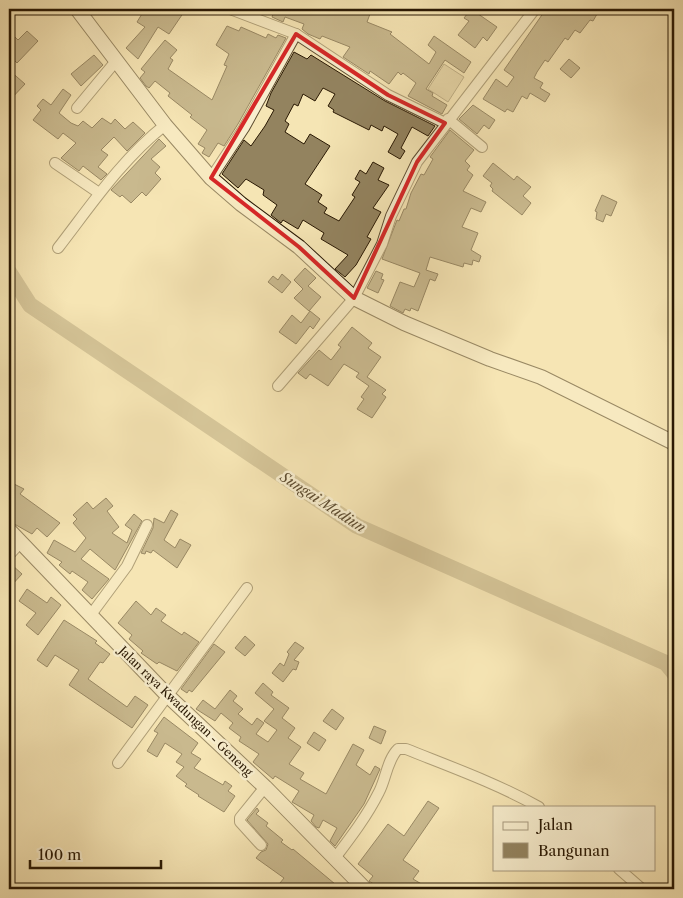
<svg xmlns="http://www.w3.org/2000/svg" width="683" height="898" font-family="'Libre Caslon Text',serif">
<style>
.green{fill:#d2c296;stroke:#7e6d4c}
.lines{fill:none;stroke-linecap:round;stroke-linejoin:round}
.river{stroke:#b09f78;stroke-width:16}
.building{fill:#93835f;stroke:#291803}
.street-casing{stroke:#5c4b2f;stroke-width:12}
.secondary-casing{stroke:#291803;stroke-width:16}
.street{stroke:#f8eece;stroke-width:10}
.secondary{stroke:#f8eece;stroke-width:14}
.marked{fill:none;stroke:#d62828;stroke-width:4;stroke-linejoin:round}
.labels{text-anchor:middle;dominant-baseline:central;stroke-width:5;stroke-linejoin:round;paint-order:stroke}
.street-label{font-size:12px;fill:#291803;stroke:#f8eece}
.water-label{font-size:14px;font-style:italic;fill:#5f4e32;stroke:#f8eece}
</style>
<rect width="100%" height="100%" fill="#f5e5b4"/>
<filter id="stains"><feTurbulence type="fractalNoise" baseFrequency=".004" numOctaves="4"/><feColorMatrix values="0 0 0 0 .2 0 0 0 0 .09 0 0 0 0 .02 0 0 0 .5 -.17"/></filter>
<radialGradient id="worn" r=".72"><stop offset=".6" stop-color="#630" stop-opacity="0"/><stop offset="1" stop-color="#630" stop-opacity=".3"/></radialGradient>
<path class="green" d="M444,64L464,77L448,102L428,89Z"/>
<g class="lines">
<path class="river" d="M9,272L30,305L357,526L666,663L674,673"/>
</g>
<g class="building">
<path d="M145,9L150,12L152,9H165L169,11L171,9H186L169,34L158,27L138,59L126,48L145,27L137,22Z"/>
<path d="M275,9H363L362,11L370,14L367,22L392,32L390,34L429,64L436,52L428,45L434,36L471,62L464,73L445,60L426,89L433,93L432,96L447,105L442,114L408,96L416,83L403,73L401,75L398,72L389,84L370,71L369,74L343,57L350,47L322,36L320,39L308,34L302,29L304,24L285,17L283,22L272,17Z"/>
<path d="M471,9L497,27L487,41L483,37L475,48L458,35L469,21L464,18Z"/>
<path d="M546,9H600L593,21L590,20L580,33L575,30L568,40L565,38L548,62L545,60L537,72L534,78L543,83L540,88L550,94L545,102L530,93L527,99L522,96L513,112L507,109L505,112L483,99L496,79L507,87L514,77L504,70Z"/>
<path d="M227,26L239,31L241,27L266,38L268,34L276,38L278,35L286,38L238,124L224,146L218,143L209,157L202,153L205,148L198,144L207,130L190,117L192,115L168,96L170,93L155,81L149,88L146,86L140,78L145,72L141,69L165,40L177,50L170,58L173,60L168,69L212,100L227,66L224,65L229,54L216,45Z"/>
<path d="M27,31L38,41L17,63L9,55V39L13,35L18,40Z"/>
<path d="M294,52L307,59L311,55L385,101L435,126L428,136L412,127L401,148L405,151L400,159L388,152L398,134L384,126L382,131L371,125L369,130L333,112L334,110L328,106L335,94L323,88L315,101L303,94L298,106L294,104L285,121L289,124L285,132L304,144L310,134L330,146L305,184L322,195L318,202L327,208L324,213L339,221L355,197L352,195L360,182L355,179L360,170L366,174L373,162L384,168L378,180L389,185L373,208L381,212L367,237L371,239L356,265L345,277L335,269L348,255L321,239L324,233L303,220L298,229L283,220L281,223L271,215L277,205L263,195L264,190L246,179L238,188L222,174L244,140L251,146L265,126L274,110L266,106L271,93Z"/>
<path d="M94,55L103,65L81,86L71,74Z"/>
<path d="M569,59L580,68L571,78L560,69Z"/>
<path d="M9,70L25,84L9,101Z"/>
<path d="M63,89L71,95L59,113L71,123L78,126L83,121L92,128L102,118L111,124L115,119L125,129L133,122L145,133L127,151L114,137L101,150L108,155L98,167L107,174L101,180L83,166L79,171L61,158L76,143L63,133L58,139L33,120L41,110L37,106L43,99L51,105Z"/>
<path d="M473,105L495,120L489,129L484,125L477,134L459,119Z"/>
<path d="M450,130L474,150L465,161L470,166L467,170L473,175L463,191L486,202L481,212L471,208L462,227L478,233L471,250L481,256L479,262L473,260L472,265L464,263L463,267L430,257L426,270L438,274L435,281L430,279L418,311L411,308L410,311L405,309L403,313L390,306L400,282L414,287L420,273L382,259L397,220L399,221L404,209H406L411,193L421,174L424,175L433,159L430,157Z"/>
<path d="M159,139L166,146L151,159L160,167L155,173L161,179L146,196L142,192L131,203L122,195L120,197L111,190Z"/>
<path d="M493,163L514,180L517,176L531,187L523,196L531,203L522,215L492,191L493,189L490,186L492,183L483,176Z"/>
<path d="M602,195L617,202L611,216L606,214L603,222L596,219L597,212L595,211Z"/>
<path d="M305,268L316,278L308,286L321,297L309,311L294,298L303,289L294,280Z"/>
<path d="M376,271L383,274L381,279L384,280L378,293L367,288Z"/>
<path d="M282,274L291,282L282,293L268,282L273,276L278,280Z"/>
<path d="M310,311L320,319L313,329L310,326L296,344L279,332L292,315L301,323Z"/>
<path d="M352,327L372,343L368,348L381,357L367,377L386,390L382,394L386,397L372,418L357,409L364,399L361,397L369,386L356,377L359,373L344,364L328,386L310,374L306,379L298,373L319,350L331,360L341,347L338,345Z"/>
<path d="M12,483L24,489L20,494L60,523L47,537L37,528L32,534L9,521V488Z"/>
<path d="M106,498L113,506L107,511L119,527L112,533L127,543L132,530L125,525L134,514L142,521L115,570L90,549L81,559L109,579L92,599L82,590L88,582L72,571L70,574L59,565L62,562L47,553L54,540L75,552L86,538L73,523L77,519L73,515L87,502L93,509Z"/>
<path d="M171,510L178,514L164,540L175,548L180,539L191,545L177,568L153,550L151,553L146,551L145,554L141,553L153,528L154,518L164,523Z"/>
<path d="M12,565L22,574L9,588V569Z"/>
<path d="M27,589L47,603L51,597L61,605L38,635L26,625L36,613L19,601Z"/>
<path d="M136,601L151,615L156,608L166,615L161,621L182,635L184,632L199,642L177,671L159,662L157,664L141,653L143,651L129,639L132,635L118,623Z"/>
<path d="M64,620L97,641L95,643L110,654L103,663L100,662L88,679L127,707L135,696L148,705L132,728L69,685L79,670L55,655L47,667L37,660Z"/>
<path d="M245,636L255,645L245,656L235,648Z"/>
<path d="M295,642L304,648L294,660L299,662L296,670L293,669L283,682L272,673L280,663L284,666L289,654L287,652Z"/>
<path d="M214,644L225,652L192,692L189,690L187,693L181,689Z"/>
<path d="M263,683L273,692L271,695L289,708L282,718L295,728L288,738L301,747L289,764L304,773L300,779L326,794L353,744L364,750L356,765L370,775L375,766L380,769L364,804L335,846L330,841L337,828L323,820L319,828L316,827L311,821L314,815L292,802L299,791L275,776L273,779L253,762L259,754L239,741L241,737L229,728L233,723L221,713L215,721L196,709L203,700L215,709L230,690L237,696L233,701L243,709L238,714L252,725L257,718L264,723L256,734L268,742L277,730L264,721L274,709L255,693Z"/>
<path d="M332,709L344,718L336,730L323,721Z"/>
<path d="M164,717L198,743L191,753L201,759L194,768L223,785L225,781L232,786L228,791L235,796L224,812L198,796L199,795L185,786L187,784L176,776L184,767L176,762L182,754L165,743L157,757L147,751L158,733L154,731Z"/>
<path d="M374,726L386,731L381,744L369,738Z"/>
<path d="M314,732L326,740L319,751L307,743Z"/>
<path d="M428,801L439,808L403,860L419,871L413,879L430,889H381L369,881L373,876L358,864L388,824L404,836Z"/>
<path d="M257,808L259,811L256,814L268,823L266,826L283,840L281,842L292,850L293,849L335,884L330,889H322L316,883L311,889H287L280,883L284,878L256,858L261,852L266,850L268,844L247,820Z"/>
</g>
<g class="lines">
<g class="street-casing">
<g id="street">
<path d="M230,9L296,34L388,95L445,123"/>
<path d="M77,108L116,61"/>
<path d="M448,119L482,147"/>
<path d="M55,163L99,193"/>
<path d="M211,178L244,128L296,34"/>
<path d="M58,248C92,204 121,160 165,125"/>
<path d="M278,386L354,298L382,244L391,216L417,162L535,9"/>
<path d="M9,555L21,542"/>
<path d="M90,616L127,566L147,525"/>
<path d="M118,763L247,588"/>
<path d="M261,845L240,822V818L265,787"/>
<path d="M335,858C351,837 367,816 379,792C386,779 387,760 398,749H406C451,767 496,783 539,807"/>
<path d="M619,869L642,889"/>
</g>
</g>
<g class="secondary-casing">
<g id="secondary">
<path d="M77,9L165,125L211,178L241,204L299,247L354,298L404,323L490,359L541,377L674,443"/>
<path d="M9,530L167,695L265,787L365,889"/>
</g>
</g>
<use href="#street" class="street"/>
<use href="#secondary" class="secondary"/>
</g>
<path d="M0 0H683V898H0ZM296,34L388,95L445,123L417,162L354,298L299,247L211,178Z" fill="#f5e5b4" fill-opacity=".55" fill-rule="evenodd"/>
<path class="marked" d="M296,34L388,95L445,123L417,162L354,298L299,247L211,178Z"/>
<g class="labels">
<g class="street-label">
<text transform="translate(186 711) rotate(44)">Jalan raya Kwadungan - Geneng</text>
</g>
<g class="water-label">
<text transform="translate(323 502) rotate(33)">Sungai Madiun</text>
</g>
</g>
<rect width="683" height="898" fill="none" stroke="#f5e5b4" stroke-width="30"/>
<rect x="10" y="10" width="663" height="878" fill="none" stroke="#291803" stroke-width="2.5"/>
<rect x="15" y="15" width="653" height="868" fill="none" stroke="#291803"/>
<rect x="493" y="806" width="162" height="65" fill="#f8eece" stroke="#a5987d"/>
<rect x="503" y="822" width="25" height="8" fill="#f8eece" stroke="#a5987d"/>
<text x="538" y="830" font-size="15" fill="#291803">Jalan</text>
<rect x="503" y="843" width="25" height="15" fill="#93835f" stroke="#a5987d"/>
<text x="538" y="856" font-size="15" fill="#291803">Bangunan</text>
<path d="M30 860v8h131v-8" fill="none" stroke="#291803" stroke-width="2.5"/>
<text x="38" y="860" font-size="15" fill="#291803" stroke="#f8eece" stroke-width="4" paint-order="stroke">100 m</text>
<rect width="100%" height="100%" filter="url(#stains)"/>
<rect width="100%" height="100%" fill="url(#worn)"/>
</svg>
